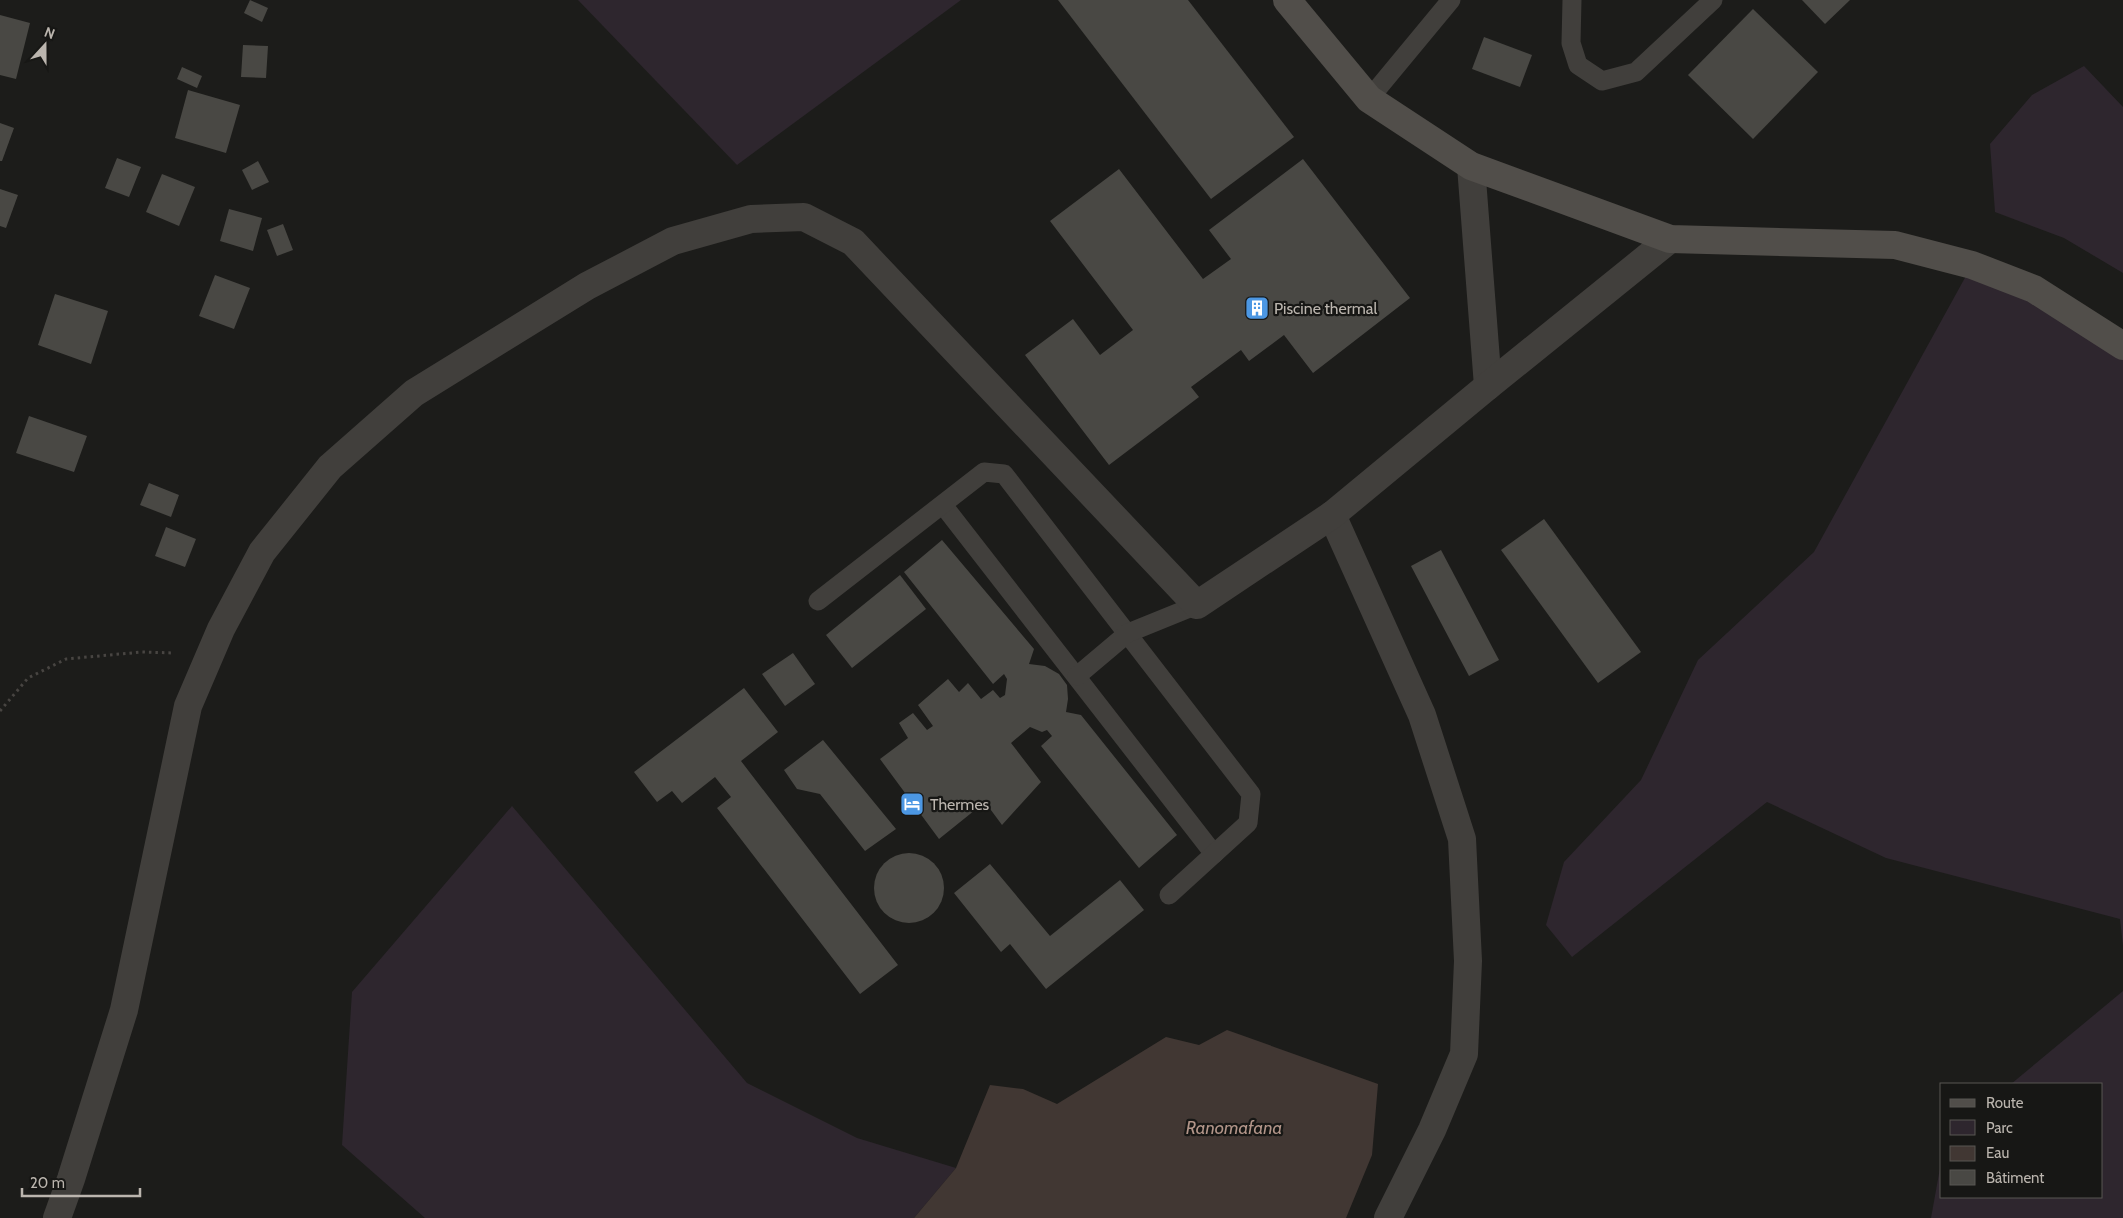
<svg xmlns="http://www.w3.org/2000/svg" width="2123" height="1218" font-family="Cabin,sans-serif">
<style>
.green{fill:#2e262e}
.water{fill:#413733}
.building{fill:#494844}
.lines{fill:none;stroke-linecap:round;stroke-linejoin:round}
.path{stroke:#484542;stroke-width:3;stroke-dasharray:2.5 4;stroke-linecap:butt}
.lane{stroke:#413f3c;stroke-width:19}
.street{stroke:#413f3c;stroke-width:28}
.secondary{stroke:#514e4a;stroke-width:28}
.labels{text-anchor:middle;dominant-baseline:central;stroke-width:4.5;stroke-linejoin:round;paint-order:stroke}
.poi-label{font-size:16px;fill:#bbb5ae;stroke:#171715;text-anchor:start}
.water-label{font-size:18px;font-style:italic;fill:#b29589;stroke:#171715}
</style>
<rect width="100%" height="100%" fill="#1c1c1a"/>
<g class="green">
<path d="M578,0H961L737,165Z"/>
<path d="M2084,66L2123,107V273L2064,238L1995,212L1990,144L2032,95Z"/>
<path d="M1972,265L2123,346V946L2120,919L1886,858L1767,802L1572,957L1546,925L1564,862L1641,780L1698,660L1814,552Z"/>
<path d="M512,806L747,1083L857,1138L956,1168L914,1218H425L342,1145L352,992Z"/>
<path d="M2123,991V1218H1931L1942,1157V1197H2102V1084H2011Z"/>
</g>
<path class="water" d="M1227,1030L1378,1084L1372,1155L1346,1218H914L956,1168L990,1085L1023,1089L1057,1104L1166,1037L1199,1045Z"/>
<g class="building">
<path d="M250,0L268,8L262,22L244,13Z"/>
<path d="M1058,0H1188L1294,137L1211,199Z"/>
<path d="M1802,0H1850L1825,24Z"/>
<path d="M1753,9L1818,72L1753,139L1688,75Z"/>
<path d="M0,15L30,23L16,79L0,75Z"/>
<path d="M1484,37L1532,55L1520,87L1472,69Z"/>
<path d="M243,45L268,46L266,78L241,77Z"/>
<path d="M182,67L202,76L197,88L177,79Z"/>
<path d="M188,90L240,105L226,153L175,138Z"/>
<path d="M0,123L14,128L2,161H0Z"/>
<path d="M117,158L141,167L129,197L105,188Z"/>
<path d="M1303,159L1410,298L1313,373L1284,335L1249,361L1241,350L1191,387L1199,397L1109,465L1025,355L1073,319L1100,355L1133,330L1050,221L1119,169L1203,279L1231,259L1209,230Z"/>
<path d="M258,161L269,182L252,190L242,170Z"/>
<path d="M162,174L195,187L179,226L146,212Z"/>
<path d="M0,189L18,195L6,228L0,226Z"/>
<path d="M229,209L262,218L253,251L220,241Z"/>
<path d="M283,224L293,250L277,256L267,230Z"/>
<path d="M215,275L250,288L234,329L199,316Z"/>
<path d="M55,294L108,311L91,364L38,345Z"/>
<path d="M29,416L87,436L74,472L16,453Z"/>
<path d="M149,483L179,495L171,517L140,505Z"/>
<path d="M1544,519L1641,652L1598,683L1501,550Z"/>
<path d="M166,527L196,539L185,567L155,556Z"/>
<path d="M942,540L1034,649L1029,664L1045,666L1059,674L1067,685L1068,699L1066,712L1081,715L1177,835L1139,868L1041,746L1052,736L1047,730L1042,732L1030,727L1011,743L1041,782L1002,825L985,802L939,839L880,759L908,738L899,723L913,713L927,730L933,726L918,705L948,679L959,692L968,683L981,699L993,690L1000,698L1005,695L1007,679L1004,674L993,684L904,572Z"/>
<path d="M1441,550L1499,660L1469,676L1411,566Z"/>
<path d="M900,575L926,609L852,668L826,635Z"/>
<path d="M793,653L815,684L785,706L762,674Z"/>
<path d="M744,688L778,732L741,761L898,965L860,994L717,808L731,797L715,777L682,803L672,791L657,802L634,772Z"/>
<path d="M823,740L896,829L865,851L820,794L797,789L784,770Z"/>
<circle cx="909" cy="888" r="35"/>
<path d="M990,864L1050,936L1120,880L1144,910L1046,989L1010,944L1001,952L954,893Z"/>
</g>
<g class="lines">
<path class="path" d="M0,711L28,678L66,659L142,652L174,653"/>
<g class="lane">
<path d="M1572,0L1571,43L1578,65L1602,81L1636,72L1713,0"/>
<path d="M1369,99L1451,0"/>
<path d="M943,505L1214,854"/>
<path d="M818,601L984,472L1004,474L1251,794L1248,823L1169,895"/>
<path d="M1077,676L1128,633L1197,605"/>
</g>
<g class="street">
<path d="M1471,166L1488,386"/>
<path d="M1332,515L1422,715L1462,839L1468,961L1464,1054L1432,1130L1388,1218"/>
<path d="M57,1218L71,1179L124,1010L188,706L221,629L262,552L330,467L414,393L587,286L673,241L751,219L804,217L853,242L1197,605L1332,515L1488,386L1670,239"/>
</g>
<path class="secondary" d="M1287,0L1369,99L1471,166L1670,239L1895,245L1972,265L2034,289L2123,346"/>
</g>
<defs>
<g id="building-square" transform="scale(1.25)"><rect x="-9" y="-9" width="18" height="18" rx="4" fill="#4c97e3" stroke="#171715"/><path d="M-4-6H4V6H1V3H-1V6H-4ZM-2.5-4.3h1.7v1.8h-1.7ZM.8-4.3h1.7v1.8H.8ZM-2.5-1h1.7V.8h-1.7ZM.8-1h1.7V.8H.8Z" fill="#fff"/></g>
<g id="hotel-square" transform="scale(1.25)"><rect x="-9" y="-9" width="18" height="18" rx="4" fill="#4c97e3" stroke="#171715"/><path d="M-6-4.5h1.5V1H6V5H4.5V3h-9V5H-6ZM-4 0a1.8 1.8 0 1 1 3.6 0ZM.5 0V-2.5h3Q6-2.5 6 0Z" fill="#fff"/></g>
</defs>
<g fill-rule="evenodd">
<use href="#building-square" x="1257" y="308"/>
<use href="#hotel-square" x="912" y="804"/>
</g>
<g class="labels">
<g class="poi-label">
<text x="1274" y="308">Piscine thermal</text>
<text x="930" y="804">Thermes</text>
</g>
<g class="water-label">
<text x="1234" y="1128">Ranomafana</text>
</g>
</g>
<rect x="1940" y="1083" width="162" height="115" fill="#171715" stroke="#595652"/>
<rect x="1950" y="1099" width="25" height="8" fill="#514e4a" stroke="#595652"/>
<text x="1986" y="1108" font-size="15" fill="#bbb5ae">Route</text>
<rect x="1950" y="1120" width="25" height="15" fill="#2e262e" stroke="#595652"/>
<text x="1986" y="1133" font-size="15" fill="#bbb5ae">Parc</text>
<rect x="1950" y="1146" width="25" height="15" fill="#413733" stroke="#595652"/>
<text x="1986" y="1158" font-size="15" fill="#bbb5ae">Eau</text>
<rect x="1950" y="1170" width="25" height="15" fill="#494844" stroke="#595652"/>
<text x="1986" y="1183" font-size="15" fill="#bbb5ae">Bâtiment</text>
<g transform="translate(45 45) rotate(21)" stroke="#171715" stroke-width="4" paint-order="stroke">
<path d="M0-4L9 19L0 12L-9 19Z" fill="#bbb5ae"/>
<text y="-8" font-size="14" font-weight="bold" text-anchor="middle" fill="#bbb5ae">N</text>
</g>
<path d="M22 1188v8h118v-8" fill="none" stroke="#bbb5ae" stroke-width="2.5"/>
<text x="30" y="1188" font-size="15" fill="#bbb5ae" stroke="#171715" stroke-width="4" paint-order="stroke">20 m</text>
</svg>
